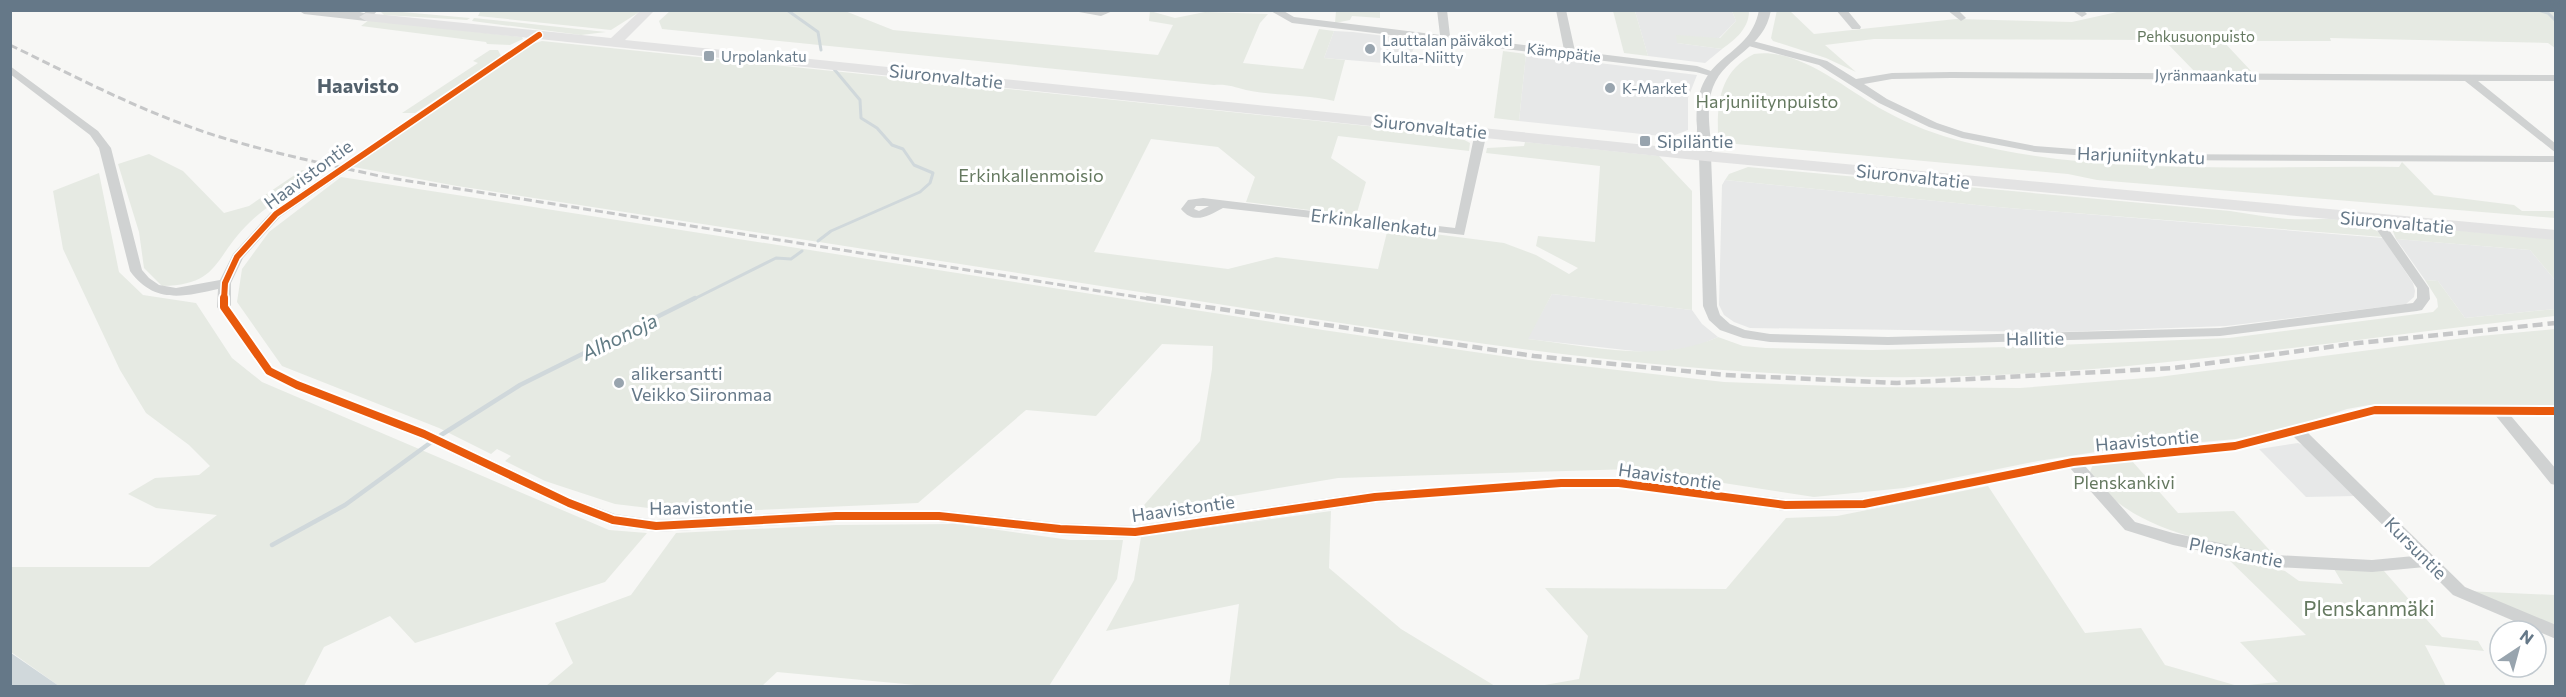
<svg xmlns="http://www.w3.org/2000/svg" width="2566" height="697" font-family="Commissioner,sans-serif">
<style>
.built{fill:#e7e8e8}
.green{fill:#e6eae3}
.water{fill:#d0d8db}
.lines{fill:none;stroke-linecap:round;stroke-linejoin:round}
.stream-far1{stroke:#d0d8db;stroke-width:3}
.stream{stroke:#d0d8db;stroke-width:4.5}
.minor{fill:#d0d2d2;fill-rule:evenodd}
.tertiary{fill:#d0d2d2;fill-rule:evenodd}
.secondary{fill:#e3e3e3;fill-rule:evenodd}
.rail-far1{stroke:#c6c7c8;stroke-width:3;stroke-dasharray:8 4;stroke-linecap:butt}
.rail{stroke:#c6c7c8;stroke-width:4.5;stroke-dasharray:10 5;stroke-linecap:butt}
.cycleway-far1-casing{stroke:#fff;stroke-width:9}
.cycleway-casing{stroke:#fff;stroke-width:12}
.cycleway-far1{stroke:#e8590c;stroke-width:6}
.cycleway{stroke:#e8590c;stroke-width:8}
.poi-dot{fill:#98a4ae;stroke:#fff;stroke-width:2}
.labels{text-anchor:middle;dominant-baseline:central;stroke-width:6;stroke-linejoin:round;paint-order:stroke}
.far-park-label{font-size:15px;fill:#657960;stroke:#fff}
.far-poi-label{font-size:15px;fill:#657888;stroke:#fff;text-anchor:start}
.far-street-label{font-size:15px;fill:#657888;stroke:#fff}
.street-label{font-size:18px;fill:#657888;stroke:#fff}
.park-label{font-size:18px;fill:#657960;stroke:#fff}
.poi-label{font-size:18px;fill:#657888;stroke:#fff;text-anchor:start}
.far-district-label{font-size:20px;font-weight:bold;fill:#53616c;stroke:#fff}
.water-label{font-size:20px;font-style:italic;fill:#607a83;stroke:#fff}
.near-park-label{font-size:21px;fill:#657960;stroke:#fff}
</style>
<rect width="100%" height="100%" fill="#f7f7f5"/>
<g class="built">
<path d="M1635,11H1732L1736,21L1719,38L1677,43L1722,49L1705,63L1648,56Z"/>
<path d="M1334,31L1353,32L1417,40L1407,65L1324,58Z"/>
<path d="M1526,54L1697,75L1688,98V130L1670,137L1519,121Z"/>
<path d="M1725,180L1997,207L2383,238L2413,283L2415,291L2414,297L2406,304L2226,326L2060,332L1750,328L1734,322L1724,315L1719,305L1722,185Z"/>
<path d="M2396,239L2530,250L2555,280V309L2465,318L2438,281L2425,280Z"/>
<path d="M1552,294L1692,310L1702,324L1718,337L1695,347L1652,353L1527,339Z"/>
<path d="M2298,443L2307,447L2355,496L2306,497L2259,449Z"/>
</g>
<g class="green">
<path d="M481,10L641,11L611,30L478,16Z"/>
<path d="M1777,10L1790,11L1814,34L1956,19L2072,22L2126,10L2556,11L2555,48L2548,43L2330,38L2331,41H2223L2252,72L2196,73L2164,40L1874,39L1825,45L1856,72L1826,58L1773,41L1771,38Z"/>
<path d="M380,11H391L470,18L467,20L384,15Z"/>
<path d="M670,11H845L893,30L1158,55L1173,25L1149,21L1150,11L1175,18L1205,12L1268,14L1260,23L1243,63L1303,69L1319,29L1334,31L1324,58L1345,60L1334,101C1305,94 1275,96 1246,90C1234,87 1227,84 1214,85L662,29L659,21Z"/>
<path d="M1336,11H1380V18L1352,16L1350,20L1335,23Z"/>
<path d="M1613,11H1635L1648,56L1624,53Z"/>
<path d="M1732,11H1749C1749,28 1736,39 1722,49L1677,43L1676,35L1720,38L1736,21Z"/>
<path d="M474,18L606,32L581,35L472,21Z"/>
<path d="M369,20L522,37L523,39L510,45L487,44L486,42L361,26Z"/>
<path d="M542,41L1455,135L1470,143L1469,151L1338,136L1331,158L1366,182L1356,216L1246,202L1255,177L1218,147L1151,139L1094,252L1228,269L1276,257L1378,269L1388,228L1504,243L1536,255L1569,274L1578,268L1536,246L1538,236L1595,242L1600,166L1486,153L1487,148L1524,146L1525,142L1659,156L1692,191V310L1552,294L1528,339C1590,346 1659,364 1718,337L1743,346L1766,348L1872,350L2009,347L2229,338L2433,312L2438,307L2437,299L2425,280L2438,281L2465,318L2555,309V316C2316,342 2078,385 1836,376C1620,369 1406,333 1192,300C947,262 702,224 457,186L348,166L529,45Z"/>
<path d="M490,50H498L501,56L415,113H402L478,63L473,61Z"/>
<path d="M1503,51L1526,54L1519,121L1494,118Z"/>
<path d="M1754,54C1800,47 1847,91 1885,111C1910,125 1937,135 1965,142C2101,177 2259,165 2399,167L2402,162L2434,195L2514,205L2522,211H2555V218L2097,180L2068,174L1736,144L1718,133C1717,100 1721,71 1754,54Z"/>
<path d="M149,154L183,171L224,213L249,206L302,170L318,173C296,189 270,203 250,222C213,257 221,285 162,286L144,268L139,232L118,164Z"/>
<path d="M1748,167L2230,211C2250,214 2270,218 2290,219C2317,221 2365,212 2383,237L1997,207L1725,180L1729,174Z"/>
<path d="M99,173L119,272L143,295L196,303L232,358L262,382L609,530L647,533L605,582L415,643L390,616L324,647L304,686H59L11,652V567H149L217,515L156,508L128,494L155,478L199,475L210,466L189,445L146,413L120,370L63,249L53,191Z"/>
<path d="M341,177L1323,330L1529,360L1724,382L1862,387L2020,388L2158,377L2480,336L2555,329L2556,406L2369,405L2347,409L2293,427L2236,439L2102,451L2038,461L1904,488L1814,497L1633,469L1338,478L1138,512L1200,441L1212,369L1213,346L1162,344L1096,416L1026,410L918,503L713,512L657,509L615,504L545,481L505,461L511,456L497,449L491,454L439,428L282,366L237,302L242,269L269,232Z"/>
<path d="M2405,226L2555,239V280L2530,250L2396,239L2392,229Z"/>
<path d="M2132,461L2178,513L2234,511L2274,555C2209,541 2129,532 2090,472L2093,464Z"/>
<path d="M1988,486L2085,633L2141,628L2165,665L2238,686L2278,682L2240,642L2306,635L2227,558L2285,571L2299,581L2343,584L2334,569L2384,571L2442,637L2478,641L2484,651L2425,645L2446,686H1539L1579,679L1588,636L1545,588L1726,589L1786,518L1837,516Z"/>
<path d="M1331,511L1329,568L1401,629L1495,686H1229L1239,604L1106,631L1134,580L1141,537Z"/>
<path d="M956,524L1070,540H1123L1117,579L1049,686H926L777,672L762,686H546L573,663L555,623L631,595L676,533L836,525Z"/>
<path d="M2465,591L2555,595V628Z"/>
</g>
<path class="water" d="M11,653L59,686H11Z"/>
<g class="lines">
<g class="stream-far1">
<path d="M787,10L818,32L821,50"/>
<path d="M2538,10L2548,13L2556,21"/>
<path d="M818,241L831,231L920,192L930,183L933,173L914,165L903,149L892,145L877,128L861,118L860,100L834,69"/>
<path d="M692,300L776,258L791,259L802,251"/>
</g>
<g class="stream">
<path d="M441,435L520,385L695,298"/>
<path d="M272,545L345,505L430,443"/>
</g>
<g class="minor">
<path d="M367,10H378L370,19H362L361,17Z"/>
<path d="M1068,10H1115L1101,16Z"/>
<path d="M1269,10H1282L1294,17L1440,35L1437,10H1447L1450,36L1564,50L1556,10H1566L1575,51L1697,66L1719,74L1714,77L1696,72L1292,23Z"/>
<path d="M1836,10H1847L1861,27L1860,29H1852Z"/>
<path d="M1947,10H1958L1966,18L1961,21Z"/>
<path d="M2071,10H2083L2087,14L2082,17Z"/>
<path d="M539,32L543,33V37L280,217L243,258L231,283V307L274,368L302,382L429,430L574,499L615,514L656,520L836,510H939L1060,523L1135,526L1375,491L1561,478H1619L1785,499L1864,498L2073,457L2235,441L2375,405L2556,406V416H2511L2556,469V485L2551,484L2496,416L2375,415L2307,432L2465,587L2556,625V639L2453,595L2425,567L2372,572L2276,567L2173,545L2125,530L2070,468L1864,510L1785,511L1619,488H1561L1375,503L1135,538L1060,535L939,522H836L656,532L613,526L564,507L419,438L292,388L264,374L217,307L218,289C183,297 154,304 130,271L99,148L90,135L10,74V66L98,131L111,148L142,270L149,278L159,285L176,288L220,280L233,254L272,211ZM2293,436L2414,556L2372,560L2276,555L2173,533L2135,522L2085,466L2235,451Z"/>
<path d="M1749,40L1827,61L1856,79L1892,73L1951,72L2556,75V81H2478L2556,144V153L2465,81L1951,78L1892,79L1864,84L1887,99L1937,123L1964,132L2035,146L2140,154L2556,156V162L2140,160L2035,152L1962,138L1929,127L1879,103L1819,65L1745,45L1744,43Z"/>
<path d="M1481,129L1487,132L1464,235L1223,208C1208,216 1194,225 1181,209L1188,200L1203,198L1455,228L1475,132ZM1196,206H1209L1199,211L1194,209Z"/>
<path d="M1705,153L1711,156L1717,306L1720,315L1730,324L1745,330L1770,334L1888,337L2220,328L2413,303L2417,298V288L2370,220L2376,216L2380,217L2429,288L2430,299L2422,310L2417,311L2220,336L1888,345L1770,342L1743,338L1720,330L1709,320L1703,306L1699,156Z"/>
</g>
<g class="tertiary">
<path d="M298,10C316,10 360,7 372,17L366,21L304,14Z"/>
<path d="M1759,10H1771C1764,50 1726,54 1713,87C1705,108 1711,134 1712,156L1710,159H1700C1696,150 1697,137 1697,127C1692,50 1749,63 1759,10Z"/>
</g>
<path class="secondary" d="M641,10H655L625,40L1705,151L2556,230V240L1705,161L366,21L359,17L366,13L611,38Z"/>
<path class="rail-far1" d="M10,45C68,73 125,103 185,125C249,149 318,162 384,177L1156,300"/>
<path class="rail" d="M1146,298L1534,356L1725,375L1897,383L2174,368L2358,343L2556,323"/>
<g class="cycleway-far1-casing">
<path id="cycleway-far1" d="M224,300L225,283L237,257L276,214L539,35"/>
</g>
<g class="cycleway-casing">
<path id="cycleway" d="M224,298V307L269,371L297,385L424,434L569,503L613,520L656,526L836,516H939L1060,529L1135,532L1375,497L1561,483H1619L1785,505L1864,504L2073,462L2235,446L2375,410L2556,411"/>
</g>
<use href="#cycleway-far1" class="cycleway-far1"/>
<use href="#cycleway" class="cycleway"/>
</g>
<g class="poi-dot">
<circle cx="1370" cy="49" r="6"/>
<rect x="703" y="50" width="12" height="12" rx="3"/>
<circle cx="1610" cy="88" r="6"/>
<rect x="1639" y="135" width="12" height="12" rx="3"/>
<circle cx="619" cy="383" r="6"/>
</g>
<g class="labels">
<g class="far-park-label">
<text x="2196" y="36">Pehkusuonpuisto</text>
</g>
<g class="far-poi-label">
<text x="1382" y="40">Lauttalan päiväkoti<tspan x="1382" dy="17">Kulta-Niitty</tspan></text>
<text x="721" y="56">Urpolankatu</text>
<text x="1622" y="88">K-Market</text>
</g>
<g class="far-street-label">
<text transform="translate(1564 52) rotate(7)">Kämppätie</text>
<text transform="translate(2206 75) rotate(1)">Jyränmaankatu</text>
</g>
<g class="street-label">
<text transform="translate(946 76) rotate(6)">Siuronvaltatie</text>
<text transform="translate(1430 126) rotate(6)">Siuronvaltatie</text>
<text transform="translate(2141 155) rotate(2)">Harjuniitynkatu</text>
<text transform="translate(308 174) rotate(-36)">Haavistontie</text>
<text transform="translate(1913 176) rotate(6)">Siuronvaltatie</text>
<text transform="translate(1374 222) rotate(7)">Erkinkallenkatu</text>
<text transform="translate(2397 222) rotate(5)">Siuronvaltatie</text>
<text transform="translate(2035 338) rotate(-1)">Hallitie</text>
<text transform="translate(2147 440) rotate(-5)">Haavistontie</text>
<text transform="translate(1670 476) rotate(8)">Haavistontie</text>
<text transform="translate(701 507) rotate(-1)">Haavistontie</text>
<text transform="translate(1183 508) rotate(-8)">Haavistontie</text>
<text transform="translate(2416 548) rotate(45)">Kursuntie</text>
<text transform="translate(2236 552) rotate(11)">Plenskantie</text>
</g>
<g class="park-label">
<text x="1767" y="101">Harjuniitynpuisto</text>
<text x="1031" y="175">Erkinkallenmoisio</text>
<text x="2124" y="482">Plenskankivi</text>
</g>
<g class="poi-label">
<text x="1657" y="141">Sipiläntie</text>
<text x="631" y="373">alikersantti<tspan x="631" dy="21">Veikko Siironmaa</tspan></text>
</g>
<g class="far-district-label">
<text x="358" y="85">Haavisto</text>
</g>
<g class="water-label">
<text transform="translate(619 336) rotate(-26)">Alhonoja</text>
</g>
<g class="near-park-label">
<text x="2369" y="607">Plenskanmäki</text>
</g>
</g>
<rect width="2566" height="697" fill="none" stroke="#657888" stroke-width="24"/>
<g transform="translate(2518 649) rotate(36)"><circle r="28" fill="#ffffff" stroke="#c1c9cf" stroke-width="1.5"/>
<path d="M0-4.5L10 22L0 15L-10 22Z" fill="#98a4ae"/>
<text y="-9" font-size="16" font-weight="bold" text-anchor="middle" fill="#657888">N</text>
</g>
</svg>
